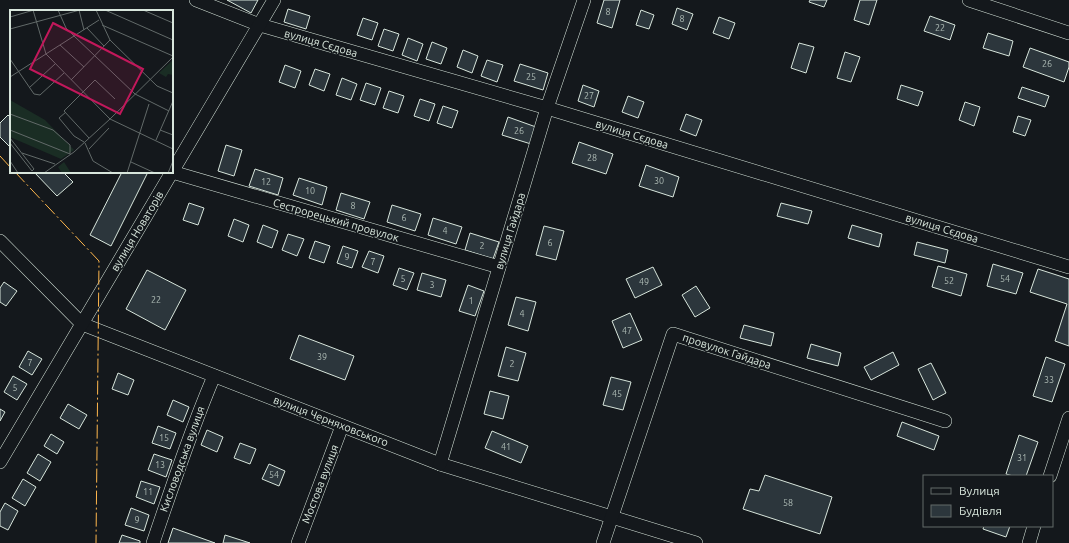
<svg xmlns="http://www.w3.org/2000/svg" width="1069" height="543" font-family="Ubuntu,sans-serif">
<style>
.building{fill:#2c363c;stroke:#d8e6dc}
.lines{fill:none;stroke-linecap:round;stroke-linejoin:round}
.minor-casing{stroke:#d8e6dc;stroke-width:14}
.minor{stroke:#14181c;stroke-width:13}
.power{stroke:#ffb74d;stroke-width:1;stroke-dasharray:14 3 2 3;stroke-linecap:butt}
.labels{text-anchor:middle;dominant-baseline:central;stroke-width:3;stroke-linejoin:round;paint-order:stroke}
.number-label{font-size:9px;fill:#adbab4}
.street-label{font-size:11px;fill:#d8e6dc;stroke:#14181c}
.inset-road{fill:none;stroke:#626a69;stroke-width:1}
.view{fill:#c2185b;fill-opacity:0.15;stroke:#c2185b;stroke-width:2}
.inset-edge{fill:none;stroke:#d8e6dc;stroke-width:2}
</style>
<rect width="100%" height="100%" fill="#14181c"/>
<g class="building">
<path d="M227,0H258L251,13Z"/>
<path d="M604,0H620L612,28L597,23Z"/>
<path d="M810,0H827L824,7L809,2Z"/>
<path d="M860,0H877L869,25L854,20Z"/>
<path d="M677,8L693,14L687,30L672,24Z"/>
<path d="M288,9L310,16L306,29L284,22Z"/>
<path d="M641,10L654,15L649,29L636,25Z"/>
<path d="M930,16L955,25L950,40L924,31Z"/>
<path d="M719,17L735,23L729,39L713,33Z"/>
<path d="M363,18L378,23L372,40L357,35Z"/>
<path d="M384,29L399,34L393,51L378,46Z"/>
<path d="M988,33L1013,41L1009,56L983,48Z"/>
<path d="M408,38L423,44L417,61L402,55Z"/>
<path d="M432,42L447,48L441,64L426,59Z"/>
<path d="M799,43L814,47L806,73L791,68Z"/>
<path d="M1030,48L1069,62V67L1064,82L1023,67Z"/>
<path d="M463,50L478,56L472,73L457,67Z"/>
<path d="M845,52L860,57L851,82L837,78Z"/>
<path d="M487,60L503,65L497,82L481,76Z"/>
<path d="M520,64L548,73L543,90L514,81Z"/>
<path d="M285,65L301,71L295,88L279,82Z"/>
<path d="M315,69L330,74L324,91L309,85Z"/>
<path d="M342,78L357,84L351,100L336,95Z"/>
<path d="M366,83L381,88L375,105L360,100Z"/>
<path d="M583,85L599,91L594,107L578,101Z"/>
<path d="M901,85L923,92L918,106L897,99Z"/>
<path d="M1022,87L1049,96L1045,107L1018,98Z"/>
<path d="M389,91L404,96L398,113L383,108Z"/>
<path d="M628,96L644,102L638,118L622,112Z"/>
<path d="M420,99L435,104L429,121L414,116Z"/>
<path d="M965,102L980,107L974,126L959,120Z"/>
<path d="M443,106L458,111L452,128L437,123Z"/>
<path d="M686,114L702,120L696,136L680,130Z"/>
<path d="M8,115L11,118V148L0,137V123Z"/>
<path d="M1018,116L1031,120L1025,136L1013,132Z"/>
<path d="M508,117L536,127L531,144L502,135Z"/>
<path d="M579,142L613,154L606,174L572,163Z"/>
<path d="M226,145L242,150L234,176L218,171Z"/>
<path d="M646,165L679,177L673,197L639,186Z"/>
<path d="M255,169L283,178L278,195L249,186Z"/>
<path d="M34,172H63L73,182L57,196Z"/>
<path d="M122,172H148L111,246L90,235Z"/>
<path d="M299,178L327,187L322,205L293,195Z"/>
<path d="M341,193L370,202L364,219L336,210Z"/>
<path d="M189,203L204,208L198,225L183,220Z"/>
<path d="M781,203L812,211L808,224L777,216Z"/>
<path d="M392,205L421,214L415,231L387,222Z"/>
<path d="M433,218L462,227L456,244L428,235Z"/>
<path d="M234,219L249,225L243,242L228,236Z"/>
<path d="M263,225L278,231L272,248L257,242Z"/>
<path d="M852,225L882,234L879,247L848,238Z"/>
<path d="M544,226L564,231L556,260L536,255Z"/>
<path d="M470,233L499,242L493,259L465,250Z"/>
<path d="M288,234L304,239L297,256L282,250Z"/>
<path d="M315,241L330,246L324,263L309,258Z"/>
<path d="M917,242L948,250L945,263L914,255Z"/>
<path d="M343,246L358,251L352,268L337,263Z"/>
<path d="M369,251L384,256L378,273L362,267Z"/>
<path d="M993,264L1023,273L1016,294L987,286Z"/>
<path d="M938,266L967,274L961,296L932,287Z"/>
<path d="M653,267L662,285L635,298L626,279Z"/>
<path d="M399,268L414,273L407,290L393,285Z"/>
<path d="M1038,269L1069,279V346L1055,341L1067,304L1030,292Z"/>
<path d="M147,270L186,290L165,330L126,309Z"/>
<path d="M422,273L446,280L441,297L417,290Z"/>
<path d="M4,282L17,291L6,306L0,302V288Z"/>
<path d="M468,285L484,291L475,316L459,311Z"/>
<path d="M696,286L710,308L695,317L682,295Z"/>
<path d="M516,297L536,302L528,331L508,325Z"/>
<path d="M630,313L642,340L623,348L612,321Z"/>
<path d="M744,325L774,333L771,346L740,338Z"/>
<path d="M299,335L354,356L345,380L290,359Z"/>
<path d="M811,344L841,353L838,366L807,358Z"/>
<path d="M506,347L526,353L518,381L498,376Z"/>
<path d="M28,351L42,359L32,375L19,367Z"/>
<path d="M893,352L899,365L871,380L864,367Z"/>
<path d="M1046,357L1065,364L1052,402L1033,396Z"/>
<path d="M931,363L946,393L933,400L918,369Z"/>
<path d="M118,373L134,380L128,395L112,389Z"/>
<path d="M13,376L27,384L17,400L4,392Z"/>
<path d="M611,377L631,382L623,410L603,405Z"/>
<path d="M490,391L509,396L503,419L484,414Z"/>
<path d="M173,400L189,407L183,422L167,415Z"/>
<path d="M68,404L87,415L79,429L60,418Z"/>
<path d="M0,409L5,412L0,421Z"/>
<path d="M902,422L939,436L934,450L897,436Z"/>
<path d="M158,426L176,433L170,449L152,443Z"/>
<path d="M207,430L223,437L217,452L201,445Z"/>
<path d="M492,431L528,446L521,463L485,448Z"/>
<path d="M51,434L64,442L57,454L44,446Z"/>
<path d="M1019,435L1038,442L1026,476H1013L1006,474Z"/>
<path d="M240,443L256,449L250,464L234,458Z"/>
<path d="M38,454L51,462L40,481L27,473Z"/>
<path d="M154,454L172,460L166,477L148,470Z"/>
<path d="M269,464L285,471L279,486L262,479Z"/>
<path d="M765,475L832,497L820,534L743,509L750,489L759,491Z"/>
<path d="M23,479L36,487L25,506L12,498Z"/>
<path d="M141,481L160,487L154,504L136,497Z"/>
<path d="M5,503L18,511L8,530L0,526V512Z"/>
<path d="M131,508L149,515L144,531L125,525Z"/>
<path d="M984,526H1010L1006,537L983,529Z"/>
<path d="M173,528L215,543H168Z"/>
<path d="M122,535L140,541V543H119Z"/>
<path d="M225,535L250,543H223Z"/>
</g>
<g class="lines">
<g class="minor-casing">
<g id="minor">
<path d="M196,0L260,25L547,108L1069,267"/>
<path d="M969,0L1069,33"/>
<path d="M172,172L499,267"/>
<path d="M0,241L82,324L440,464L696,543"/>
<path d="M0,462L274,0"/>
<path d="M440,464L547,108L584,0"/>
<path d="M1050,476L1069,418"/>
<path d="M153,543C172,487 191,430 214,376"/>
<path d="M298,543L342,426"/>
<path d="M603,543L673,334L945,421"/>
<path d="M1029,543L1034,526"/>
</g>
</g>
<use href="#minor" class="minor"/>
<g class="power">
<path d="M0,156L11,168"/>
<path d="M15,172L99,261L96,543"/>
</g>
</g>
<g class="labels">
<g class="number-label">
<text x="608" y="12">8</text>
<text x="682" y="19">8</text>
<text x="940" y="28">22</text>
<text x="1047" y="64">26</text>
<text x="531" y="77">25</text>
<text x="589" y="96">27</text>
<text x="519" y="131">26</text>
<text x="592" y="158">28</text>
<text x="659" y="181">30</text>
<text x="266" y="182">12</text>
<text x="310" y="191">10</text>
<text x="353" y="206">8</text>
<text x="404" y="218">6</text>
<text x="445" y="231">4</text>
<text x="550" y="243">6</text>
<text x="482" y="246">2</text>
<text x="347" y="257">9</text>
<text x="373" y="262">7</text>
<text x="403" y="279">5</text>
<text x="1005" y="279">54</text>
<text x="949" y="281">52</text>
<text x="644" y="282">49</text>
<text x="432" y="285">3</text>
<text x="156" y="300">22</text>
<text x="471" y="301">1</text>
<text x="522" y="314">4</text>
<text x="627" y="331">47</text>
<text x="322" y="357">39</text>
<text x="30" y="363">7</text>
<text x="512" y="364">2</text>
<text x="1049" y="380">33</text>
<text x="15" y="388">5</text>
<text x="617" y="394">45</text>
<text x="164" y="438">15</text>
<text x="506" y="447">41</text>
<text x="1022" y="458">31</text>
<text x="160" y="465">13</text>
<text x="274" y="475">54</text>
<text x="148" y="492">11</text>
<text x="788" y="503">58</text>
<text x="137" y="520">9</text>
</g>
<g class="street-label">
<text transform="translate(321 43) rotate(16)">вулиця Сєдова</text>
<text transform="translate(632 134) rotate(17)">вулиця Сєдова</text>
<text transform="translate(336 220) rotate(16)">Сестрорецький провулок</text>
<text transform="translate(942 228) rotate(17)">вулиця Сєдова</text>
<text transform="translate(137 231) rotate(-59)">вулиця Новаторів</text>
<text transform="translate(510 231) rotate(-73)">вулиця Гайдара</text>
<text transform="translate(727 351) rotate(18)">провулок Гайдара</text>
<text transform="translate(331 421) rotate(21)">вулиця Черняховського</text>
<text transform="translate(182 459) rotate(-70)">Кисловодська вулиця</text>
<text transform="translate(320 484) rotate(-69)">Мостова вулиця</text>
</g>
</g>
<g transform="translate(10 10)">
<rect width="163" height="163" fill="#14181c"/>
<path d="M163,50V65L158,64L156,67L149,63ZM0,90L35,110L64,140L51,149L0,127ZM54,152L61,163H52L48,157Z" fill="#1a2d24"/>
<path class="inset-road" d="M23,0L36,44L100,109L163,47M48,0L56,18L64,26L125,84L159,101M69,0L74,20M86,0L100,30L147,76L163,83M95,0L163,30M133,0L163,13M0,7L24,0M92,15L163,46M77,18L94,36M0,19L70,0M50,35L74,57M0,49L24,84L30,85L54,63M0,67L89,10M61,70L100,30M19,78L45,54M56,102L49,108L64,126L74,132M0,104L43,120L60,135V144M0,120L60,144M150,120L163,125M0,128L24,159L22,161M79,128L54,101L85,70L105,89M146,130L163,91M0,133L22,161M75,133L83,151L103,163M79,139L99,118M12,143L45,154M0,151L8,163M121,152L145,163M34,163L64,142L100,109L163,139M117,163L139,94M158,163L163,151"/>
<path class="view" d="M43,13L133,59L110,104L20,59Z"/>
<rect width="163" height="163" class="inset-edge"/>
</g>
<rect x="923" y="475" width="130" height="52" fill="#14181c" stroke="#626a69"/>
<rect x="931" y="488" width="20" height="6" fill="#14181c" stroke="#626a69"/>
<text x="959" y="495" font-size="12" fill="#d8e6dc">Вулиця</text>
<rect x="931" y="505" width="20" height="12" fill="#2c363c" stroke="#626a69"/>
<text x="959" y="515" font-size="12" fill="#d8e6dc">Будівля</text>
</svg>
